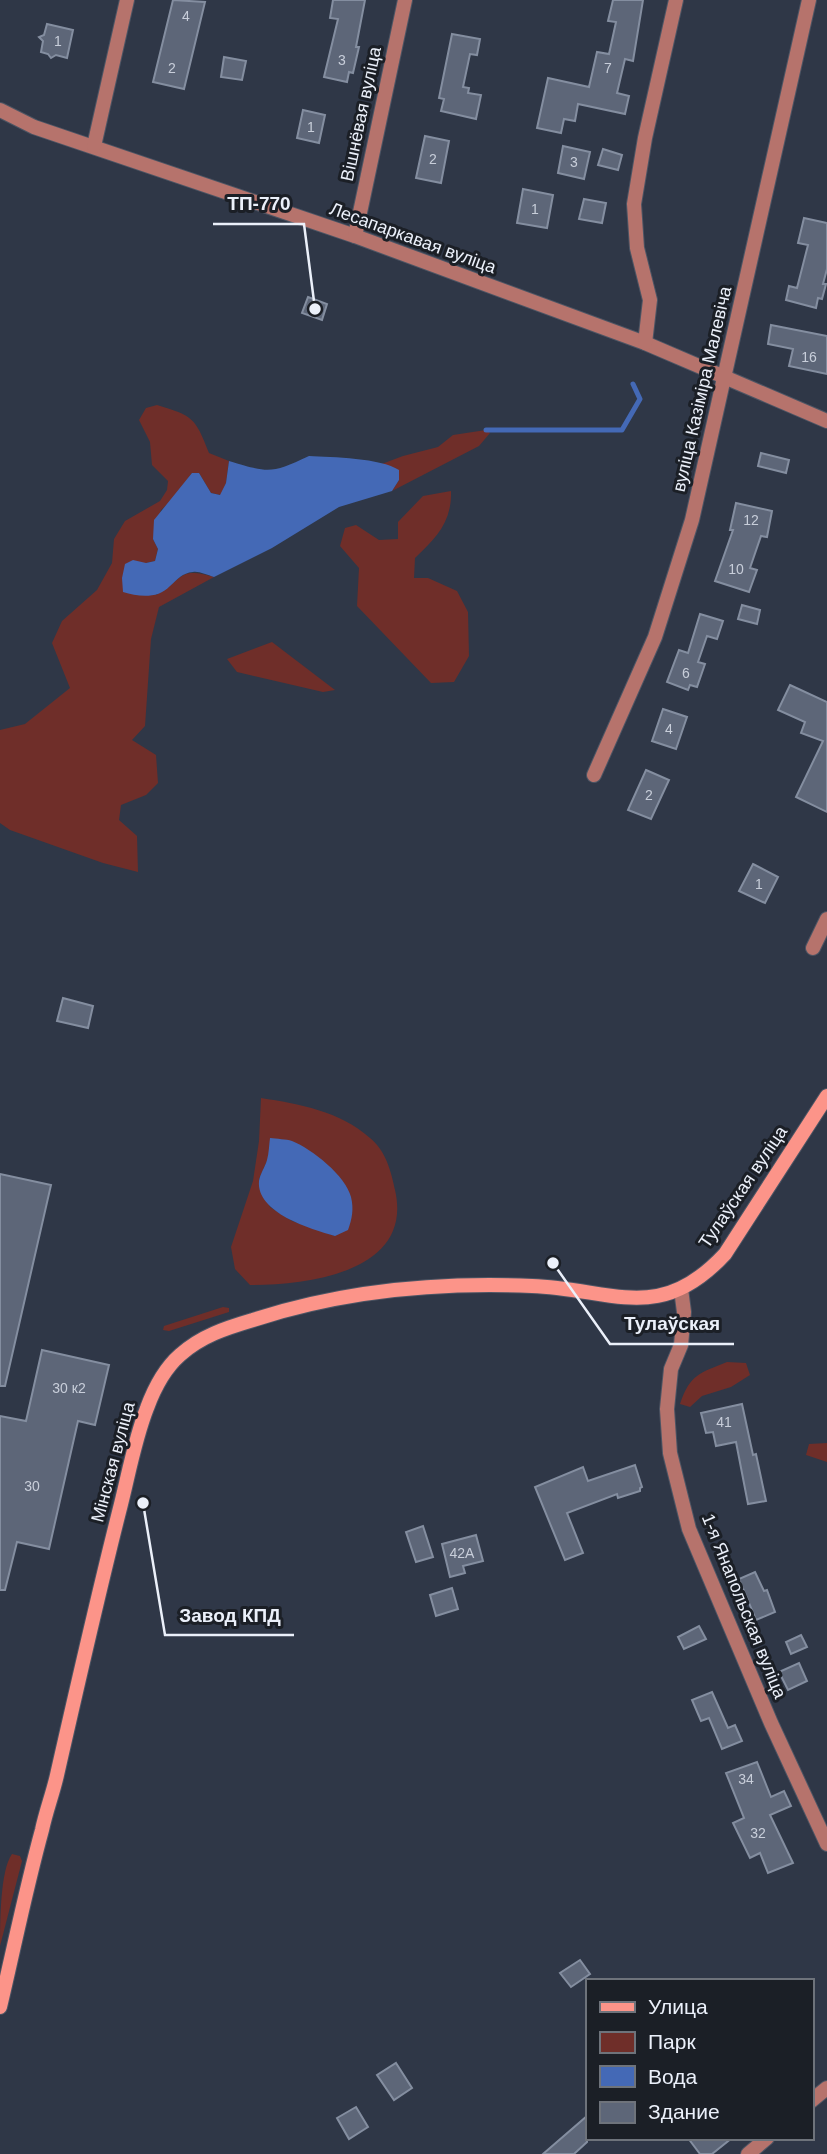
<svg xmlns="http://www.w3.org/2000/svg" width="827" height="2154" font-family="Helvetica,sans-serif">
<style>
.green{fill:#6f2e29;fill-rule:evenodd}
.water{fill:#4469b6}
.lines{fill:none;stroke-linecap:round;stroke-linejoin:round}
.stream{stroke:#4469b6;stroke-width:5}
.building{fill:#5d6678;stroke:#848ea0;stroke-width:2}
.minor-casing{stroke:#4d5564;stroke-width:16}
.secondary-casing{stroke:#4d5564;stroke-width:16}
.minor{stroke:#b6736c;stroke-width:14}
.secondary{stroke:#fc9489;stroke-width:14}
.labels{text-anchor:middle;dominant-baseline:central;stroke-width:6;stroke-linejoin:round;paint-order:stroke}
.number-label{font-size:14px;fill:#c8ceda}
.street-label{font-size:18px;fill:#ebf0fa;stroke:#1b1f26}
.leader{fill:none;stroke:#ebf0fa;stroke-width:2.5}
.callout-dot{fill:#ebf0fa;stroke:#1b1f26;stroke-width:2.5}
.callout-label{font-size:19px;text-anchor:middle;font-weight:bold;fill:#ebf0fa;stroke:#1b1f26;stroke-width:6;stroke-linejoin:round;paint-order:stroke}
</style>
<rect width="100%" height="100%" fill="#2f3747"/>
<g class="green">
<path d="M157,405C193,416 195,417 209,453L229,461L226,483L221,495L211,493L199,473H192L172,500L161,510L153,539L158,549L155,561L146,563L156,595C184,580 177,566 214,577L159,607L151,639L145,726L132,740L156,755L158,783L146,795L121,805L119,820L137,836L138,872L103,863L10,830L0,823V730L25,724L70,688L52,643L62,621L97,590L112,563L114,539L125,521L160,501L167,490L168,481L152,465L150,442L139,420L146,408Z"/>
<path d="M486,430L490,433L479,446L392,491L399,480L379,465L403,456L438,447L453,435Z"/>
<path d="M451,491C452,522 436,538 415,558L414,578H428L457,591L468,612L469,656L454,682L431,683L357,606L359,568L340,546L345,528L356,525L379,540L398,539V522L423,496Z"/>
<path d="M272,642L335,690L323,692L237,672L227,659Z"/>
<path d="M261,1098C299,1104 340,1111 370,1138C386,1151 391,1171 395,1190C414,1272 308,1285 250,1285L235,1269L231,1247L253,1181L259,1141ZM267,1161L335,1236L292,1221L270,1207L259,1179Z"/>
<path d="M223,1307L229,1308V1312L169,1331L163,1330L164,1326L167,1325Z"/>
<path d="M727,1362L746,1363L750,1375L731,1387L702,1396L690,1407L680,1404C690,1374 700,1373 727,1362Z"/>
<path d="M827,1443V1462L806,1455L809,1444Z"/>
<path d="M12,1854L20,1856L22,1861L0,1946C0,1924 0,1870 12,1854Z"/>
</g>
<g class="water">
<path d="M309,456C332,457 381,458 399,470V480L392,491L339,507L272,548L214,577C207,575 199,571 193,572C182,573 178,579 170,586C158,599 139,597 123,592L122,578L125,564L133,560L146,563L155,561L158,549L153,539L154,520L192,473H199L211,493L220,495L226,483L229,461C269,473 271,474 309,456Z"/>
<path d="M270,1138C277,1139 286,1139 292,1141C312,1149 346,1176 351,1197C354,1209 352,1219 348,1230L335,1236C311,1229 256,1213 259,1181C260,1174 265,1167 267,1160C269,1153 269,1145 270,1138Z"/>
</g>
<g class="lines">
<path class="stream" d="M486,430H622L640,399L633,384"/>
</g>
<g class="building">
<path d="M173,0L205,2L184,89L153,82Z"/>
<path d="M333,0H365L356,47H359L353,73L349,72L347,82L324,77L338,19L330,18Z"/>
<path d="M613,0H643L633,61L625,59L617,93L629,96L625,114L578,104L575,121L564,119L561,133L537,128L548,78L589,87L597,52L609,54L616,22L608,21Z"/>
<path d="M47,24L73,30L67,58L56,55L51,58L48,54L41,52L43,41L39,37L44,35Z"/>
<path d="M452,34L480,39L477,55L470,54L463,87L469,88L468,93L481,95L476,119L441,111L444,99L439,98Z"/>
<path d="M224,57L246,61L242,80L221,77Z"/>
<path d="M303,110L325,115L319,143L297,138Z"/>
<path d="M425,136L449,141L441,183L416,178Z"/>
<path d="M563,146L590,152L584,179L558,173Z"/>
<path d="M603,149L622,155L618,170L598,165Z"/>
<path d="M523,189L553,195L547,228L517,223Z"/>
<path d="M584,199L606,203L602,223L579,219Z"/>
<path d="M804,218L827,223V269L823,284H826L822,299L818,298L816,308L786,300L789,286L797,288L808,245L798,243Z"/>
<path d="M308,297L327,304L322,320L302,313Z"/>
<path d="M771,325L827,336V374L789,366L793,349L768,344Z"/>
<path d="M761,453L789,460L786,473L758,466Z"/>
<path d="M736,503L772,511L767,537L761,536L750,568L757,570L749,592L715,581L733,530H730Z"/>
<path d="M742,605L760,610L757,624L738,619Z"/>
<path d="M700,614L723,621L717,639L707,636L698,662L705,664L697,687L690,685L688,690L667,682L679,650L688,653Z"/>
<path d="M790,685L827,702V812L796,797L823,741L801,733L805,722L778,710Z"/>
<path d="M663,709L687,717L676,749L652,741Z"/>
<path d="M646,770L669,780L651,819L628,810Z"/>
<path d="M753,864L778,877L765,903L739,891Z"/>
<path d="M63,998L93,1006L88,1028L57,1021Z"/>
<path d="M0,1174L51,1185L5,1386H0Z"/>
<path d="M42,1350L109,1365L95,1425L78,1421L49,1549L17,1542L5,1590H0V1416L26,1421Z"/>
<path d="M742,1404L753,1455L756,1454L766,1501L748,1504L736,1442L716,1446L713,1432L706,1433L701,1413Z"/>
<path d="M635,1465L642,1487L640,1488V1491L618,1498L617,1494L567,1513L583,1553L565,1560L535,1487L583,1467L588,1481Z"/>
<path d="M423,1526L433,1557L416,1562L406,1532Z"/>
<path d="M476,1535L483,1561L463,1566L465,1573L450,1577L442,1544Z"/>
<path d="M755,1572L764,1591L767,1590L775,1612L756,1620L739,1579Z"/>
<path d="M452,1588L458,1609L436,1616L430,1595Z"/>
<path d="M699,1626L706,1639L684,1649L678,1637Z"/>
<path d="M801,1635L807,1647L791,1654L786,1642Z"/>
<path d="M799,1663L807,1681L788,1690L779,1672Z"/>
<path d="M712,1692L728,1728L735,1725L742,1741L722,1749L709,1718L701,1721L692,1700Z"/>
<path d="M757,1762L771,1797L784,1791L791,1806L770,1815L793,1863L768,1873L760,1853L750,1858L733,1823L744,1818L726,1773Z"/>
<path d="M580,1960L590,1974L571,1987L560,1973Z"/>
<path d="M396,2063L412,2088L394,2100L377,2075Z"/>
<path d="M356,2107L368,2127L349,2139L337,2118Z"/>
<path d="M587,2116V2142L574,2154H543Z"/>
<path d="M688,2138H732L712,2154H700Z"/>
</g>
<g class="lines">
<g class="minor-casing">
<g id="minor">
<path d="M0,110L34,127L355,236L645,343L827,421"/>
<path d="M94,146L127,0"/>
<path d="M355,236L405,0"/>
<path d="M645,343L650,300L637,248L634,204L645,138L676,0"/>
<path d="M594,775L655,637L692,520L809,0"/>
<path d="M813,948L827,919"/>
<path d="M681,1289L684,1312L681,1345L671,1369L667,1409L670,1453L689,1529L771,1723L827,1844"/>
<path d="M811,2101L827,2088"/>
<path d="M748,2154L767,2138"/>
</g>
</g>
<g class="secondary-casing">
<path id="secondary" d="M0,2007C14,1948 26,1888 42,1830C46,1811 53,1793 57,1775C77,1687 97,1599 119,1512C128,1478 134,1441 147,1408C154,1389 164,1369 180,1355C201,1336 226,1328 253,1320C342,1291 439,1282 532,1286C614,1289 659,1325 725,1254L827,1096"/>
</g>
<use href="#minor" class="minor"/>
<use href="#secondary" class="secondary"/>
</g>
<g class="labels">
<g class="number-label">
<text x="186" y="16">4</text>
<text x="58" y="41">1</text>
<text x="342" y="60">3</text>
<text x="172" y="68">2</text>
<text x="608" y="68">7</text>
<text x="311" y="127">1</text>
<text x="433" y="159">2</text>
<text x="574" y="162">3</text>
<text x="535" y="209">1</text>
<text x="809" y="357">16</text>
<text x="751" y="520">12</text>
<text x="736" y="569">10</text>
<text x="686" y="673">6</text>
<text x="669" y="729">4</text>
<text x="649" y="795">2</text>
<text x="759" y="884">1</text>
<text x="69" y="1388">30 к2</text>
<text x="724" y="1422">41</text>
<text x="32" y="1486">30</text>
<text x="462" y="1553">42А</text>
<text x="746" y="1779">34</text>
<text x="758" y="1833">32</text>
</g>
<g class="street-label">
<text transform="translate(361 114) rotate(-78)">Вішнёвая вуліца</text>
<text transform="translate(413 238) rotate(20)">Лесапаркавая вуліца</text>
<text transform="translate(702 389) rotate(-77)">вуліца Казіміра Малевіча</text>
<text transform="translate(743 1187) rotate(-56)">Тулаўская вуліца</text>
<text transform="translate(113 1462) rotate(-75)">Мінская вуліца</text>
<text transform="translate(744 1606) rotate(68)">1-я Янапольская вуліца</text>
</g>
</g>
<path class="leader" d="M315 309L304 224H213M553 1263L610 1344H734M143 1503L165 1635H294"/>
<g class="callout-dot">
<circle cx="315" cy="309" r="7"/>
<circle cx="553" cy="1263" r="7"/>
<circle cx="143" cy="1503" r="7"/>
</g>
<g class="callout-label">
<text x="259" y="210">ТП-770</text>
<text x="672" y="1330">Тулаўская</text>
<text x="230" y="1622">Завод КПД</text>
</g>
<rect x="586" y="1979" width="228" height="161" fill="#1b1f26" stroke="#6e737b" stroke-width="2"/>
<rect x="600" y="2002" width="35" height="10" fill="#fc9489" stroke="#6e737b" stroke-width="2"/>
<text x="648" y="2014" font-size="21" fill="#ebf0fa">Улица</text>
<rect x="600" y="2032" width="35" height="21" fill="#6f2e29" stroke="#6e737b" stroke-width="2"/>
<text x="648" y="2049" font-size="21" fill="#ebf0fa">Парк</text>
<rect x="600" y="2066" width="35" height="21" fill="#4469b6" stroke="#6e737b" stroke-width="2"/>
<text x="648" y="2084" font-size="21" fill="#ebf0fa">Вода</text>
<rect x="600" y="2102" width="35" height="21" fill="#5d6678" stroke="#6e737b" stroke-width="2"/>
<text x="648" y="2119" font-size="21" fill="#ebf0fa">Здание</text>
</svg>
